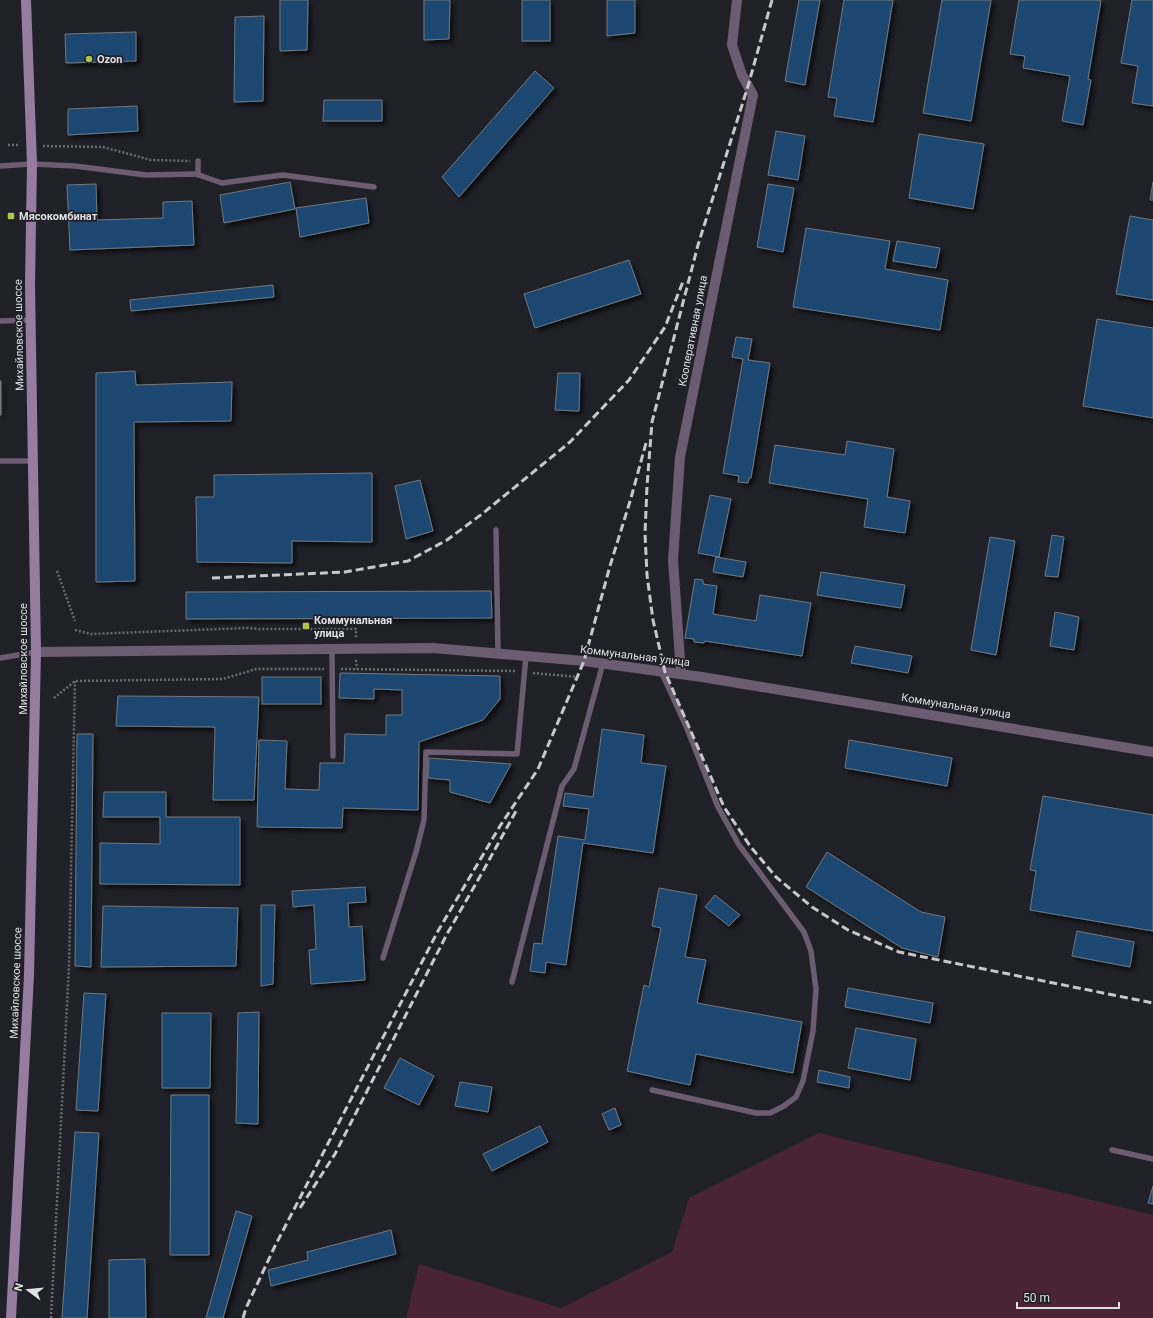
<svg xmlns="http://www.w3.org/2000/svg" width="1153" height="1318" font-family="Roboto,sans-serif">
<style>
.green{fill:#4a2337}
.building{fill:#1b466f;stroke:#71787f;filter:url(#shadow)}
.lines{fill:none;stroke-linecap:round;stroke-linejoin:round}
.path{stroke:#6a6b71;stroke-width:2.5;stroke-dasharray:2 2;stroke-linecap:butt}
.service{stroke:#6b5c71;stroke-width:5.5}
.minor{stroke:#6b5c71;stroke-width:10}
.secondary{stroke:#967d9f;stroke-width:10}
.rail{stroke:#c6c6cb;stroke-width:3;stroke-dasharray:8 4;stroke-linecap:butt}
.poi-dot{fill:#b3c24b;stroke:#202128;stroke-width:1.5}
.labels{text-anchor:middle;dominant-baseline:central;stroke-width:3.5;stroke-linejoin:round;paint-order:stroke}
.poi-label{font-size:11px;font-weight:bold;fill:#dfdfe4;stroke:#202128;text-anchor:start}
.street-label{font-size:11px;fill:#dfdfe4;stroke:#202128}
</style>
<defs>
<filter id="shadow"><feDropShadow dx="3.5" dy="3.5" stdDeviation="2" flood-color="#0009"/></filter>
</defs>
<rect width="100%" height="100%" fill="#202128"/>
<path class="green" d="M819,1133L1153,1215V1318H406L419,1264L561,1308L672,1252L689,1198Z"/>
<g class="building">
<path d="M280,0H308L307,50L280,51Z"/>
<path d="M424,0H450L449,39L424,40Z"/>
<rect x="522" y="0" width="28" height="41"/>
<path d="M607,0H635V33L607,36Z"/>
<path d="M799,0H820L805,85L785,81Z"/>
<path d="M844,0H893L873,122L834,116L837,98L828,97Z"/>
<path d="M942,0H991L971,121L923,113Z"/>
<path d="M1019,0H1101L1088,79L1091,80L1083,125L1062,121L1070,76L1023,68L1025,56L1010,54Z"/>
<path d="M1132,0H1153V106L1132,103L1138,66L1121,63Z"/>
<path d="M264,16L263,101L234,102L235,17Z"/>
<path d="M136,32V61L66,63L65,34Z"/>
<path d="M535,71L554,88L459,197L442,177Z"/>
<path d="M324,100H382V121H323Z"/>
<path d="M137,106L138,131L68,135V109Z"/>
<path d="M776,131L805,136L798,180L768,175Z"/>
<path d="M919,134L984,144L973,209L909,198Z"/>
<path d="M290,182L295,209L224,223L220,195Z"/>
<path d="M1153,182V200H1150Z"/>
<path d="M96,184L97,220L163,218V202L192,201L194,245L70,250L67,185Z"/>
<path d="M768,184L794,188L783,252L757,247Z"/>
<path d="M366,198L369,223L300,237L296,208Z"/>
<path d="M1130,216L1153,220V300L1116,294Z"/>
<path d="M806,228L890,241L885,269L948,280L940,330L793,307Z"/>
<path d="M897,241L940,248L936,268L893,261Z"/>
<path d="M629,260L641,294L535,328L524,294Z"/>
<path d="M273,285L274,297L131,311L130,300Z"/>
<path d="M1097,319L1153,328V418L1083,406Z"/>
<path d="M736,337L752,339L748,360L770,363L751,478H749L748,483L738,482L739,476L723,473L743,359L732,357Z"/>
<path d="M135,371L136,385L232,382L231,421L134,422L135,581L96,582V373Z"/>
<path d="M558,373H580L579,411L555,410Z"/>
<rect x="0" y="381" width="1" height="34"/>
<path d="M847,441L894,449L887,497L910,501L905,533L864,527L868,499L769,483L775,445L845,455Z"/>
<path d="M372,473V542L292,541V563L197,562L196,497H214V475Z"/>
<path d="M420,480L433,531L406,539L395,486Z"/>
<path d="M710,495L731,499L719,557L698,553Z"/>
<path d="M1052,535L1064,537L1058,577L1045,576Z"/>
<path d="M990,537L1015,541L996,655L971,650Z"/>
<path d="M716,557L746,562L743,577L713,572Z"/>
<path d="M821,572L905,585L901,608L817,595Z"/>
<path d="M695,579L703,580V584L717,586L713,614L756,621L760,595L811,603L802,656L705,641L704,643L694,642V639L685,638Z"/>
<path d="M491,591L492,618L186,619V592Z"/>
<path d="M1055,612L1079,617L1074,650L1050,646Z"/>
<path d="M855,646L912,656L908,673L851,663Z"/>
<path d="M340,673L500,676V699L483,720L419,742L418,810L343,808L342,828L257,827L259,740L287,741L285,789L319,790L320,763H344L345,734L386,735V715H402V690L374,689V699L339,698Z"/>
<rect x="262" y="677" width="59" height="27"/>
<path d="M118,696L259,697L254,800H213L215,727L116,726Z"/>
<path d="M602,729L644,735L641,763L666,766L653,853L583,843L566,965L546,962L545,973L530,971L534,943L542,944L558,836L585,840L589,809L563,806L565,793L593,797Z"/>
<path d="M77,734H93L91,967L75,966Z"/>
<path d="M849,740L952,758L947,786L845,768Z"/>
<path d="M429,758L511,764L490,803L450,792V780L428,778Z"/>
<path d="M104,792H166V817H240V885L100,884V843L160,844V817H103Z"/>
<path d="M1043,796L1153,815V931L1030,910L1036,871L1030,870Z"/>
<path d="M827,852L921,912L945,917L938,957L902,948L806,887Z"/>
<path d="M365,887L366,902L348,903L349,927L362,926L365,980L311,984L309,950L316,949L314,905L293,907L292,891Z"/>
<path d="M659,888L697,895L685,957L706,960L697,1003L802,1022L793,1073L696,1054L690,1085L627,1071L644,985L649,987L661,928L652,926Z"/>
<path d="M715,895L740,915L729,926L705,907Z"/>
<path d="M261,905H275L273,984L261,986Z"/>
<path d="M103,906L238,908L236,966L101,967Z"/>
<path d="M1077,931L1134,942L1130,967L1072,956Z"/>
<path d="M848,988L933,1003L930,1023L845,1007Z"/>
<path d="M84,993L106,994L98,1111L76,1110Z"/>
<path d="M259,1012L258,1124L236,1123L238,1013Z"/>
<path d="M162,1013H211L210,1088H162Z"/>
<path d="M856,1028L916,1039L910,1080L848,1068Z"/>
<path d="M400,1058L434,1076L419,1105L384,1088Z"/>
<path d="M819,1070L850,1077L849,1088L817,1082Z"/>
<path d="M460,1082L492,1087L488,1112L455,1106Z"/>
<path d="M171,1095H209V1255H170Z"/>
<path d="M615,1108L621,1125L609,1130L602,1114Z"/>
<path d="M540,1126L548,1142L492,1171L483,1154Z"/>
<path d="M75,1132L99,1133L87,1318H62Z"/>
<path d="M1153,1186V1204L1148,1203Z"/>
<path d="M236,1211L252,1216L223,1318H206Z"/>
<path d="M391,1230L396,1254L271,1286L268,1270L308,1260L307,1252Z"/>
<path d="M145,1259L146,1318H109V1260Z"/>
</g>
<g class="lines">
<g class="path">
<path d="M8,145H20"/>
<path d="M43,146L103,147L151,160L190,161"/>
<path d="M57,571L75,621"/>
<path d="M75,630L91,634L247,628L259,629H356V639"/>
<path d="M356,660L357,669"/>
<path d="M341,669L516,671"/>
<path d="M533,673L578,677"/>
<path d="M54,698L75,681L223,679L256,669H324"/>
<path d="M51,1318L69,966L75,681"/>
</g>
<g class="service">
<path d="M0,166L32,164L75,166L146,175L196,174L222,183L283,175L374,187"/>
<path d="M198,175V161"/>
<path d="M0,321L31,320"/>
<path d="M0,461H33"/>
<path d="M496,530L498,654"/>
<path d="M332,649L333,756"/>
<path d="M0,658L36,652"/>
<path d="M383,958L416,852L424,820L426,752L517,754L526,656"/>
<path d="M512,982L562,786L574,769L603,663"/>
<path d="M652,1090L756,1113H770L784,1106L796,1097L803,1081L813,1031L816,989L811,951L804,932L739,845L718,807L686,726L661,671"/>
<path d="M1112,1150L1153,1159"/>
</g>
<g class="minor">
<path d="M36,652L433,648L584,661L702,677L1153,752"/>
<path d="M681,674L673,560L680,457L753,95L742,75L732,45L737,0"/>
</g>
<path class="secondary" d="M11,1318L29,975L36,652L30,285L32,164L26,0"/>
<g class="rail">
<path d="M772,0L748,86L698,245L652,422L647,486L645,534L647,575L653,620L665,672L724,807L750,846L776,877L812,907L848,930L899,952L1153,1003"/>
<path d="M212,578L345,572L408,561L447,540L482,514L570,442L629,380L665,327L684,279"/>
<path d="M300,1208L335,1154L447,934L482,873L516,811"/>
<path d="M243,1318L246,1308L275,1246L438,931L500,826L538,769L584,661L610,566L631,498L646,443"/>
</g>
</g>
<g class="poi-dot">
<circle cx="89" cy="59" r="4"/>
<rect x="7" y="212" width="8" height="8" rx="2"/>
<rect x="302" y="622" width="8" height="8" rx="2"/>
</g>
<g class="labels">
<g class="poi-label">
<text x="97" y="59">Ozon</text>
<text x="19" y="216">Мясокомбинат</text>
<text x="314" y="620">Коммунальная<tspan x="314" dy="13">улица</tspan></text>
</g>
<g class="street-label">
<text transform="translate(693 331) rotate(-79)">Кооперативная улица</text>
<text transform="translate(19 335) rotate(-91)">Михайловское шоссе</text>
<text transform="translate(635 656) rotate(7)">Коммунальная улица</text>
<text transform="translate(23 659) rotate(-90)">Михайловское шоссе</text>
<text transform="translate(956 706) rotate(9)">Коммунальная улица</text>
<text transform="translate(16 983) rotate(-88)">Михайловское шоссе</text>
</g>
</g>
<g transform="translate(28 1290) rotate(286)" stroke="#202128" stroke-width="3" paint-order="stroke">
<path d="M0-3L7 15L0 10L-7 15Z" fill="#dfdfe4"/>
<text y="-6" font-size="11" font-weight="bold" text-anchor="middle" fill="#dfdfe4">N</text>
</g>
<path d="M1017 1302v6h102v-6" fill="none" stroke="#dfdfe4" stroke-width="2"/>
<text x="1023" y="1302" font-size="12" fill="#dfdfe4" stroke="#202128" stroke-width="3" paint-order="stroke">50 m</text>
</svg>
